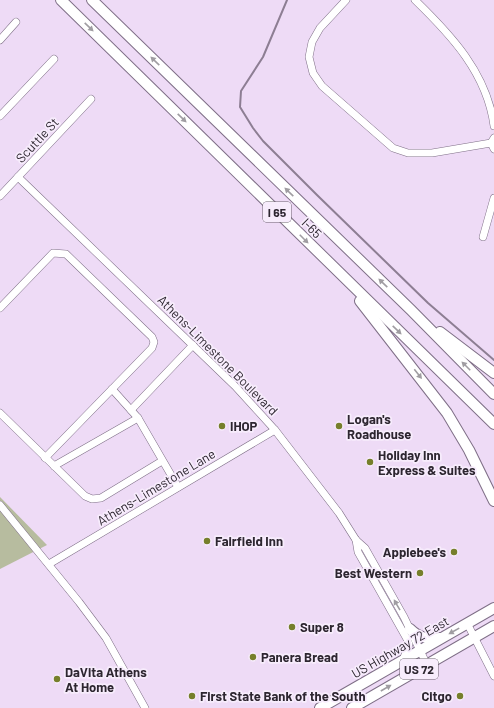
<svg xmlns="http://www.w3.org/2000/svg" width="494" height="708" font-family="Barlow,sans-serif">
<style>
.green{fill:#b7bc9f}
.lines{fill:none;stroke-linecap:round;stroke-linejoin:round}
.stream{stroke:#8d7e93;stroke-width:2}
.minor-casing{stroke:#7f6f87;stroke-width:8}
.highway-casing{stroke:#7f6f87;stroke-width:12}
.minor{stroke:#fff;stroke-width:7}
.highway{stroke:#fff;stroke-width:10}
.oneway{fill:#a09da2}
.poi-dot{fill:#767f2b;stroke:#f7ecfc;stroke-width:1.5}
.labels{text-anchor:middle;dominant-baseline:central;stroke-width:3.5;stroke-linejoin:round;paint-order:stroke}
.shield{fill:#f7ecfc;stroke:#6a616d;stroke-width:1}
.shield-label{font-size:12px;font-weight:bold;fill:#2d2630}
.street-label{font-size:13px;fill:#2d2630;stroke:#f7ecfc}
.poi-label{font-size:13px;font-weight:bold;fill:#2d2630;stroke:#f7ecfc;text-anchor:start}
</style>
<rect width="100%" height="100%" fill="#eedbf6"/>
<path class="green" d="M0,497L47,545L0,569Z"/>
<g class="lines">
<path class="stream" d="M287,0L263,57L241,91L240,107L253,128L263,141L317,195L428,303L494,360"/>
<g class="minor-casing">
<g id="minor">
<path d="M346,0L320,28L312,42L309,57L313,73L322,86L393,148L408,153H432L491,143"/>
<path d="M415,0C451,35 487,73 494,126"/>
<path d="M0,40L16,22"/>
<path d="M0,116L54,59"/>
<path d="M494,138L491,143L494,149"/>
<path d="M18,177L235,386L275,430L339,513L356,540L365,548L404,617L427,665"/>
<path d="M0,196L91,99"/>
<path d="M483,237L494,198"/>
<path d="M0,308L53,253L66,254L152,337L154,342L152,348L45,458"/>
<path d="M112,389L138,418L178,487"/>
<path d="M131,410L193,345"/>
<path d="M0,413L85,496L92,499L101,498L162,461"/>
<path d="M54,466L138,418"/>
<path d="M0,505L79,602L106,638L145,708"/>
<path d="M356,540L358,552L407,639L409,644L403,660"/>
<path d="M49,564L275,430"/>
<path d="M467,623L494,676"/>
</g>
</g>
<g class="highway-casing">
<g id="highway">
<path d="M61,0L494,424"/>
<path d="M92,0L411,310L494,394"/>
<path d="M360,301L447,413L469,450L494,501"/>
<path d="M440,332L494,373"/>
<path d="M410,629C419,638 427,639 440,638"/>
<path d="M320,708L494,608"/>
<path d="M352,708L494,626"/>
</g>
</g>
<use href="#minor" class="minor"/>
<use href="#highway" class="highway"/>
</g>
<defs><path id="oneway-solid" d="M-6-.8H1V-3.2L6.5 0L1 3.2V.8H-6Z"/></defs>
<g class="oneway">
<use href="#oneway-solid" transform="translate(89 27) rotate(44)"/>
<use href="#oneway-solid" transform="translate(155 61) rotate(-136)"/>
<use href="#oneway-solid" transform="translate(182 118) rotate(44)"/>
<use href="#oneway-solid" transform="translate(289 192) rotate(-136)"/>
<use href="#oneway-solid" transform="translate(304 239) rotate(45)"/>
<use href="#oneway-solid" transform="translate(383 283) rotate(-136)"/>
<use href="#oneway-solid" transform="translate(397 330) rotate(44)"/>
<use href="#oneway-solid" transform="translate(466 366) rotate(-135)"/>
<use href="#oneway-solid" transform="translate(418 374) rotate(52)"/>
<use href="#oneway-solid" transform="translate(397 605) rotate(-120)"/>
<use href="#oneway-solid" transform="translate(454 631) rotate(151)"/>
<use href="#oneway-solid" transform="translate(386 688) rotate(-30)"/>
</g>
<g class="poi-dot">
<circle cx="222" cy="426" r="4"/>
<circle cx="339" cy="426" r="4"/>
<circle cx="370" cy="462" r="4"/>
<circle cx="207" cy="541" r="4"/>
<circle cx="454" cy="552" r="4"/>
<circle cx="420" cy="573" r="4"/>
<circle cx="292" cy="627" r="4"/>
<circle cx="253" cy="657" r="4"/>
<circle cx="57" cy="679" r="4"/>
<circle cx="192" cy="696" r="4"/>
<circle cx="460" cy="696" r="4"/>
</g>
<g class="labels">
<g class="shield">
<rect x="263" y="202" width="28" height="20" rx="3"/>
<rect x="400" y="659" width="38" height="20" rx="3"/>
</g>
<g class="shield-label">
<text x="277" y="212">I 65</text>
<text x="419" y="669">US 72</text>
</g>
<g class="street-label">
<text transform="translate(37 140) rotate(-47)">Scuttle St</text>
<text transform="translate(312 228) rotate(45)">I-65</text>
<text transform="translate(218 355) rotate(45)">Athens-Limestone Boulevard</text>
<text transform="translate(156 487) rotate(-31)">Athens-Limestone Lane</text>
<text transform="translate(400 647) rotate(-30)">US Highway 72 East</text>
</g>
<g class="poi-label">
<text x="347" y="419">Logan's<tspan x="347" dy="15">Roadhouse</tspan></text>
<text x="230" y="426">IHOP</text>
<text x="378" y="455">Holiday Inn<tspan x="378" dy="15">Express &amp; Suites</tspan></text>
<text x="215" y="541">Fairfield Inn</text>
<text x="446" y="552" text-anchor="end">Applebee's</text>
<text x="412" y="573" text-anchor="end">Best Western</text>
<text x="300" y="627">Super 8</text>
<text x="261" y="657">Panera Bread</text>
<text x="65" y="672">DaVita Athens<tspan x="65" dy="15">At Home</tspan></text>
<text x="200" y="696">First State Bank of the South</text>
<text x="452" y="696" text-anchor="end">Citgo</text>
</g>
</g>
</svg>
